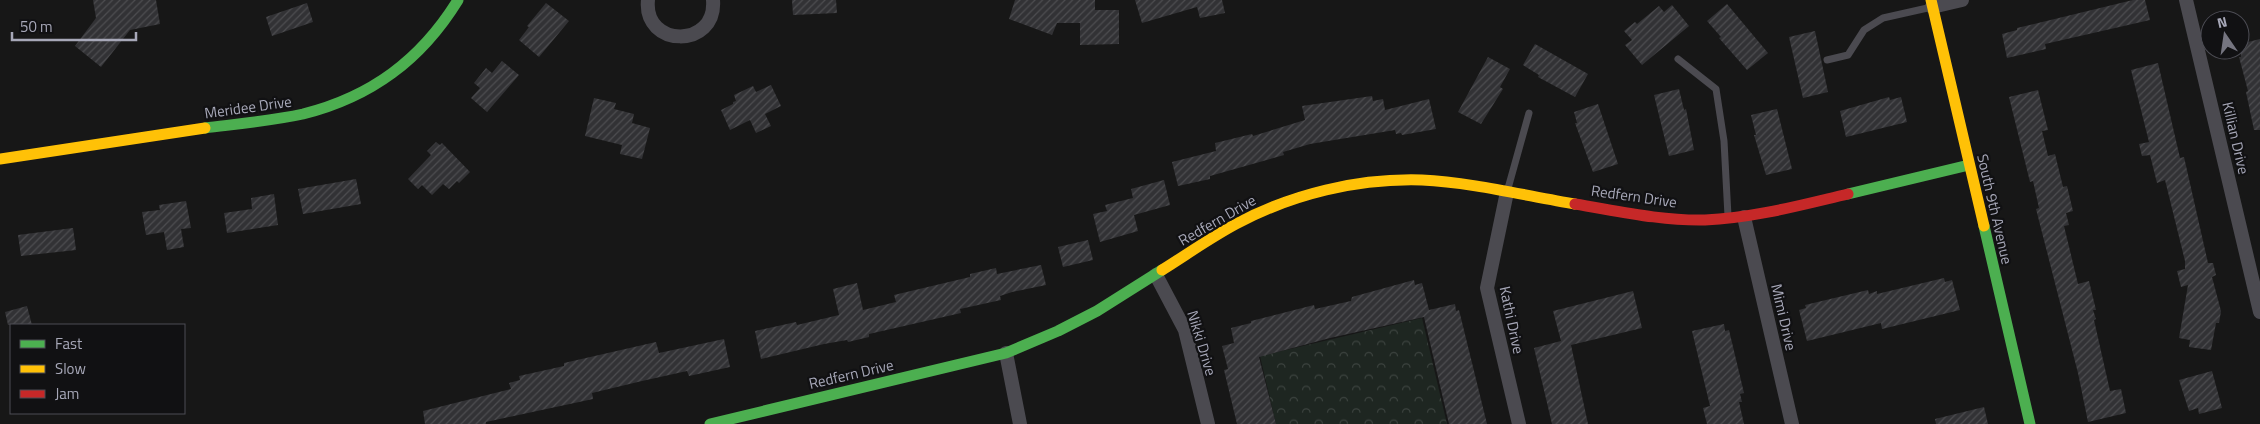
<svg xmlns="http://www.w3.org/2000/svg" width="2260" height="424" font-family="'Titillium Web',sans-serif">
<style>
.park{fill:url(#park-crowns)}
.building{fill:url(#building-hatch)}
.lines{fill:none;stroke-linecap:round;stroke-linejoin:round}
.lane{stroke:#4b4a50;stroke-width:7}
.street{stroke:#4b4a50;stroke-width:14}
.fast{stroke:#4caf50;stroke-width:11}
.slow{stroke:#ffc107;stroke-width:11}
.jam{stroke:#c62828;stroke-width:11}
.labels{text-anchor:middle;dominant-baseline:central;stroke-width:4.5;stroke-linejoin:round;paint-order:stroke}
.street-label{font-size:15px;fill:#a7a8b8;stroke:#111113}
</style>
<defs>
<pattern id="park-crowns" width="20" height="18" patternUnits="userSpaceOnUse" patternTransform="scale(1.25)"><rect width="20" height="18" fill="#1e2621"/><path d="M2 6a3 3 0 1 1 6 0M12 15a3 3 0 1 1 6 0" fill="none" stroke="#3c433f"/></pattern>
<pattern id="building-hatch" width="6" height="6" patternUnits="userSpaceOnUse" patternTransform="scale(1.25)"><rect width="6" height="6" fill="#323235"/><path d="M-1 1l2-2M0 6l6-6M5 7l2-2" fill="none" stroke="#4d4d50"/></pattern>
</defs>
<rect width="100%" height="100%" fill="#171717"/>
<path class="park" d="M1422,318L1447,424H1276L1260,356Z"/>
<g class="building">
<path d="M93,0H156L160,24L130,30L101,67L75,46L96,18Z"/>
<path d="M792,0H836L837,13L793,15Z"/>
<path d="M1015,0H1095V10H1119V44L1080,45V23H1057L1052,35L1009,19Z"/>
<path d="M1135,0H1222L1225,13L1200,18L1197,7L1142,23Z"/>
<path d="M2133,0H2145L2150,20L2045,44L2046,49L2007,58L2002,34L2017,30V28Z"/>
<path d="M307,3L313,22L272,36L266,17Z"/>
<path d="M546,3L569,21L539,57L519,40L529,27L527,26Z"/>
<path d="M1727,4L1768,53L1747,70L1719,38L1721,37L1707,21Z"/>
<path d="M1672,5L1689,26L1642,65L1625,45L1632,40L1624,31L1635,22L1637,24L1659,6L1664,12Z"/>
<path d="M1815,31L1828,92L1803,98L1789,37Z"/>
<path d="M2260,39V130H2254L2246,92L2248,91L2239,57H2241L2240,44Z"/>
<path d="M1535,44L1588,74L1575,97L1538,77L1539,75L1523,65Z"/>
<path d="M1488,57L1510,69L1500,87L1503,89L1481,124L1458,112Z"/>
<path d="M502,61L519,75L487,112L471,98L480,88L474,83L486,68L492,73Z"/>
<path d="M2158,63L2180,158L2184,157L2208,263H2213L2216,275L2212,277L2221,311L2219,323H2216L2211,350L2189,347L2190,340L2179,338L2188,285L2181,287L2177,271L2185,269V261L2165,180L2157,183L2150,155L2142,156L2139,144L2149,142L2131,70Z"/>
<path d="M771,85L781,106L765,114L771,126L756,133L750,120L730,130L721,110L733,104V102L736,101L734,95L753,86L756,92Z"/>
<path d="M1679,89L1684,110L1686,109L1694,150L1669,156L1654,95Z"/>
<path d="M2038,90L2048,130L2042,131L2048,156L2055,154L2063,187L2067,186L2073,211L2066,213L2069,225L2064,226L2078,284L2089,281L2096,310H2093L2096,319L2094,320L2110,391L2121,389L2126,413L2088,422L2078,373L2036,209L2039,208L2033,181L2030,182L2009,97Z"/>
<path d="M1372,96L1373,101L1383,99L1385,110L1429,99L1436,129L1402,135L1401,133L1396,134L1395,130L1310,144L1283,152L1284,155L1210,176V179L1178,186L1172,162L1216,151L1215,143L1252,134L1253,136L1305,120L1302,106Z"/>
<path d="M1889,97L1890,100L1901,97L1907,122L1846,137L1840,111Z"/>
<path d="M594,98L616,103L614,109L634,114L632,123L650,128L642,159L620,154L622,145L585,136Z"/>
<path d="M1598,104L1618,164L1593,172L1575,123H1577L1574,112Z"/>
<path d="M1777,109L1792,169L1766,175L1754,135H1756L1751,115Z"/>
<path d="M436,142L440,145L442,143L470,172L459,183L457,181L449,189L443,184L432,195L422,185L418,189L408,179L431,155L427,151Z"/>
<path d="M356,179L361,204L303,214L298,189Z"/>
<path d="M1164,180L1170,205L1134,215L1138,231L1100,242L1093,214L1107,211L1105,205L1133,198L1131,189Z"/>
<path d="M274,194L278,225L227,233L224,213L252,209L251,198Z"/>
<path d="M186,201L191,228L181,229L184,247L167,250L164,232L146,235L142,212L160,210L159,205Z"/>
<path d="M73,228L76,250L21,256L18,235Z"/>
<path d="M1088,240L1093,260L1063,267L1058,247Z"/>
<path d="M1041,265L1046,285L1012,292L1000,296L1001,300L960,309L961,313L869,334V337L848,342L847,340L824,344L761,359L755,331L796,322L797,325L839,315L833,289L857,283L863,310L896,302L894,295L970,277V274L996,268L997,274Z"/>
<path d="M1944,278L1945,282L1952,280L1960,310L1882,329L1881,323L1807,341L1799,310L1806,308L1805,305L1868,290L1869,294L1877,291V294Z"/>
<path d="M1414,280L1415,285L1422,283L1429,310L1455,304L1456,311L1459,310L1487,424H1449L1424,317L1330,338L1259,357L1276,424H1237L1224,370L1228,369L1222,346L1234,343L1231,328L1251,323V321L1314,305L1315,309L1351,301L1352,297Z"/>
<path d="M1633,291L1642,328L1571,345L1588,424H1552L1534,348L1561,341L1553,311Z"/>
<path d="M27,306L32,325H8L5,312Z"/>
<path d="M1724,324L1725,331L1729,330L1744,393L1740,394L1742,402H1739L1744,424H1707L1703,408L1710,406L1692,331Z"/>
<path d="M724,339L730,367L689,376L687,371L642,381L592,393L593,399L486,422V424H425L423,411L511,389L509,383L520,380L519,376L564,366V363L656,342L659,353Z"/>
<path d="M2212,371L2222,408L2199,414L2198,408L2189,411L2179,380Z"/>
<path d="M1984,407L1988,424H1936L1935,419Z"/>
</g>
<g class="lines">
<g class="lane">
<path d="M1678,59L1716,89L1724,141L1728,216"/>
<path d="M1827,60L1848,55L1864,30L1883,18L1932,7"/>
<path d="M1507,192L1529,113"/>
</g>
<g class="street">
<path d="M648,0C643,48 717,49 713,0"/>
<path d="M2186,0L2260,312"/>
<path d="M1932,7L1962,0"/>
<path d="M1507,192L1487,288L1519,424"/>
<path d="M1744,217L1792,424"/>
<path d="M1156,275L1185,330L1208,424"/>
<path d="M1006,353L1020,424"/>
</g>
<g class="fast">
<path d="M205,128C237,124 271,121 303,114C371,97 421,60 458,0"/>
<path d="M1848,194L1969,165"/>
<path d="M1984,226L2030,424"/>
<path d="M710,424L1006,353L1058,331L1097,311L1162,270"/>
</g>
<g class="slow">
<path d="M1931,0L1984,226"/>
<path d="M0,159L205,128"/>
<path d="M1162,270C1186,255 1210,238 1236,224C1292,194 1358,178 1422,180C1470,182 1527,196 1575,204"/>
</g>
<path class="jam" d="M1575,204C1618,211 1661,221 1705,220C1754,218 1801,205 1848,194"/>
</g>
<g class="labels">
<g class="street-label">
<text transform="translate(248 107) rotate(-8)">Meridee Drive</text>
<text transform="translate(2236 138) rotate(77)">Killian Drive</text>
<text transform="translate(1634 196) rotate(8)">Redfern Drive</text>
<text transform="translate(1995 209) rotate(77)">South 9th Avenue</text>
<text transform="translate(1217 220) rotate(-30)">Redfern Drive</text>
<text transform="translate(1784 317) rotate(77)">Mimi Drive</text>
<text transform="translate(1512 320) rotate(78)">Kathi Drive</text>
<text transform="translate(1202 343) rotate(73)">Nikki Drive</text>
<text transform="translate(851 374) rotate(-13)">Redfern Drive</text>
</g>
</g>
<rect x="10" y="324" width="175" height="90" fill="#111113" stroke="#4d4d55"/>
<rect x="20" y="340" width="25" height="8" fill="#4caf50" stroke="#4d4d55"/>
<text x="55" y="349" font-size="15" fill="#a7a8b8">Fast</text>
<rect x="20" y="365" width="25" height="8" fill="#ffc107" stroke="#4d4d55"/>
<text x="55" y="374" font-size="15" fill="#a7a8b8">Slow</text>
<rect x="20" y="390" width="25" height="8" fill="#c62828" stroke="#4d4d55"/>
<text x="55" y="399" font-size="15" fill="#a7a8b8">Jam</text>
<g transform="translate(2225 35) rotate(347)"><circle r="24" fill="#111113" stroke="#4d4d55"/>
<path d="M0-4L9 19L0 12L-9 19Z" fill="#757580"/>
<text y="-8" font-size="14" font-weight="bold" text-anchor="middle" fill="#a7a8b8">N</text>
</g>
<path d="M12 32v8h124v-8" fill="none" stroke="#a7a8b8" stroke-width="2.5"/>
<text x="20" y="32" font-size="15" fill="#a7a8b8" stroke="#111113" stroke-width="4" paint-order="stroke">50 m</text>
</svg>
